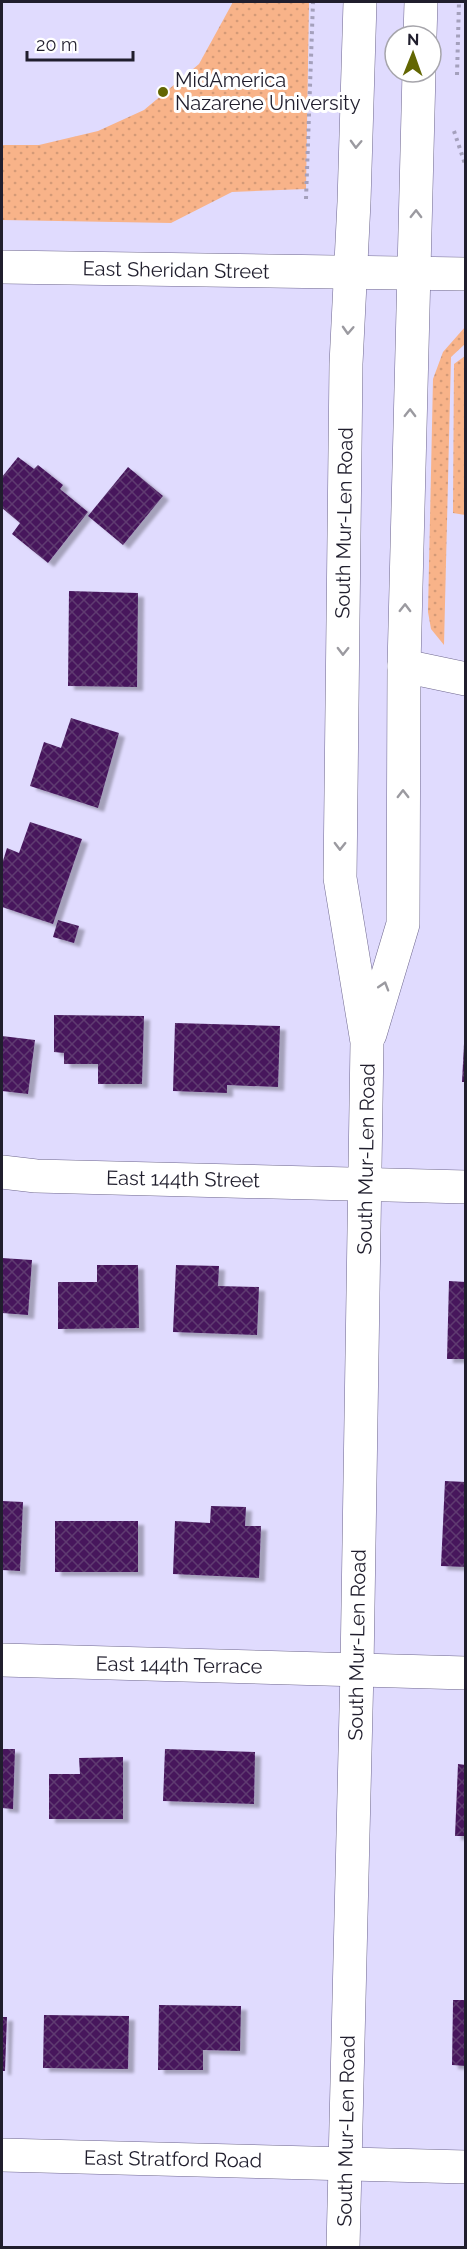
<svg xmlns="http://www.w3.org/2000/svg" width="467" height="2249" font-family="Raleway,sans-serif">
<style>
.grass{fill:url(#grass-dots)}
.building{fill:url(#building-cross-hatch);filter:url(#shadow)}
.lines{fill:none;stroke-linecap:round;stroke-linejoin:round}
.street-casing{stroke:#6e678e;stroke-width:34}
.secondary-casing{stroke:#6e678e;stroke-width:34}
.path{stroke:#a4a0bc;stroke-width:4;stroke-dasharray:3 4.5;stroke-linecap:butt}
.street{stroke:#fff;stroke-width:33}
.secondary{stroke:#fff;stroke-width:33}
.oneway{stroke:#9b9aa0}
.poi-dot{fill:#626602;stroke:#fff;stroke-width:2}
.labels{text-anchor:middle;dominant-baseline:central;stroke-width:6;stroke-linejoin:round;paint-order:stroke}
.poi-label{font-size:20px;fill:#201e2d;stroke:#fff;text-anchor:start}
.street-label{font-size:20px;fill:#201e2d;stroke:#fff}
</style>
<defs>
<pattern id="grass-dots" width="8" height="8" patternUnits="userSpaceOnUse" patternTransform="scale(1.5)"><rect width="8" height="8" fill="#f8b389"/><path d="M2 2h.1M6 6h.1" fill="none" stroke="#d49a77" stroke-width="1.8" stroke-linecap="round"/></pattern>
<pattern id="building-cross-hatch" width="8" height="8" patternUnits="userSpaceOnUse" patternTransform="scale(1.5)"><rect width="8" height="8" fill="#46195c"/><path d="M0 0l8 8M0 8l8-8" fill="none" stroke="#5e3a70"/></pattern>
<filter id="shadow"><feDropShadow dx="6" dy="4" stdDeviation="1.5" flood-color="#0004"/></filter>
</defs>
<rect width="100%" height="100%" fill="#e0dbfe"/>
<g class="grass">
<path d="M233,2H309L306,189L232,192L171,223L2,220V145H39L98,131L144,110L199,64Z"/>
<path d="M465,327V344L451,357L444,645L431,629L428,612L433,379L443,352Z"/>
<path d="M465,356V515L453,513L454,364Z"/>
</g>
<g class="building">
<path d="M18,457L34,469L38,465L63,485L60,489L88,512L48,563L12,534L20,523L2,508V477Z"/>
<path d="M128,467L163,496L123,545L88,516Z"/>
<path d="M69,591L138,593L137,687L68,686Z"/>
<path d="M71,718L119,733L98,808L30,786L44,742L61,748Z"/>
<path d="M30,822L82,839L53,924L2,907V864L7,848L19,853Z"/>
<path d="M58,920L79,926L74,943L53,937Z"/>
<path d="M54,1015L144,1016L142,1084H98V1064H64V1053L54,1052Z"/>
<path d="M175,1023L280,1026L278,1087L227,1085V1093L173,1091Z"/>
<path d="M2,1036L35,1040L28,1094L2,1091Z"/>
<path d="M464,1044H466V1082H462Z"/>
<path d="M2,1258L32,1260L28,1315L2,1313Z"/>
<path d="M97,1265H138L139,1328L58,1329V1282H97Z"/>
<path d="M176,1265L219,1266L218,1286L259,1287L257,1335L173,1332Z"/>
<path d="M449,1281L466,1282V1359H447Z"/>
<path d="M445,1481L466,1482V1567L441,1566Z"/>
<path d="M2,1501L23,1502L20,1571L2,1570Z"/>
<path d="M211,1506L246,1507L245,1526H261L259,1578L173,1574L175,1521L210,1523Z"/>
<rect x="55" y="1521" width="83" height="51"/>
<path d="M2,1749H15L13,1809L2,1808Z"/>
<path d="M165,1749L255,1752L254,1804L163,1801Z"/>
<path d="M123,1757V1819H49V1774H80L79,1758Z"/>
<path d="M458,1764L466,1765V1836H455Z"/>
<path d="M453,2000H466V2066L452,2065Z"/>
<path d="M159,2005L241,2006L240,2051L203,2050V2070H158Z"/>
<path d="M44,2015L129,2016L128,2069L43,2068Z"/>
<path d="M2,2017H7L5,2071H2Z"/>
</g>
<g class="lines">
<g class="street-casing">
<g id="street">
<path d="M404,666L466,679"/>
<path d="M2,1172L36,1176L466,1187"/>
<path d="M2,1660L466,1673"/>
<path d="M2,2155L466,2167"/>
</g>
</g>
<g class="secondary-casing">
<g id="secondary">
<path d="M420,36L421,2"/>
<path d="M2,267L466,274"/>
<path d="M370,1034L403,924L404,666L419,72"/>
<path d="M343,2248L357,1669L367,1042L340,878L346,364L354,202L360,2"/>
</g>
</g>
<g class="path">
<path d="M457,75L459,2"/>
<path d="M454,131L466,167"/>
<path d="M306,199L313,2"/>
</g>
<use href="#street" class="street"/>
<use href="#secondary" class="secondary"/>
</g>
<defs><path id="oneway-chevron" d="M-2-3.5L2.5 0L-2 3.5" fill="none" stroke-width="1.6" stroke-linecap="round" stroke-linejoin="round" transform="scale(1.5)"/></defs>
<g class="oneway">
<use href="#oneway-chevron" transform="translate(356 144) rotate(92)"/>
<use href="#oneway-chevron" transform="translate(416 214) rotate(-89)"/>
<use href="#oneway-chevron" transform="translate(348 330) rotate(93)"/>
<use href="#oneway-chevron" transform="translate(410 413) rotate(-89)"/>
<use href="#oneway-chevron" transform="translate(405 608) rotate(-89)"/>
<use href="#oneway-chevron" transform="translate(343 651) rotate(91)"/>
<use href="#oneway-chevron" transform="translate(403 794) rotate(-90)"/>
<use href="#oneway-chevron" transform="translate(340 846) rotate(91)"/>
<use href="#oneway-chevron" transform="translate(384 986) rotate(-73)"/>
</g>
<circle class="poi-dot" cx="163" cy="92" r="6"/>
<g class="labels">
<g class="poi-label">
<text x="175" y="80">MidAmerica<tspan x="175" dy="23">Nazarene University</tspan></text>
</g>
<g class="street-label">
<text transform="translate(176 270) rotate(1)">East Sheridan Street</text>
<text transform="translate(344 523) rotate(-89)">South Mur-Len Road</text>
<text transform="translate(366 1159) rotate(-89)">South Mur-Len Road</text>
<text transform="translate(183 1179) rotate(1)">East 144th Street</text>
<text transform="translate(357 1645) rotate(-89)">South Mur-Len Road</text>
<text transform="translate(179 1665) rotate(1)">East 144th Terrace</text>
<text transform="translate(346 2131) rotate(-89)">South Mur-Len Road</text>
<text transform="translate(173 2159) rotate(1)">East Stratford Road</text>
</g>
</g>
<rect width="467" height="2249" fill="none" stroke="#201e2d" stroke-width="6"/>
<g transform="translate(413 54) rotate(1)"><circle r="28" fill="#ffffff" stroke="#a6a5ab" stroke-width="1.5"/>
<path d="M0-4.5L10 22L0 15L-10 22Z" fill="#626602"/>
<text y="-9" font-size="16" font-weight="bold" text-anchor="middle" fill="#201e2d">N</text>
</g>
<path d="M27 51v9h106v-9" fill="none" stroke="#201e2d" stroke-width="3"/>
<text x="36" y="51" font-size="18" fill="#201e2d" stroke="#ffffff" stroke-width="4.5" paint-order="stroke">20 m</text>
</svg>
